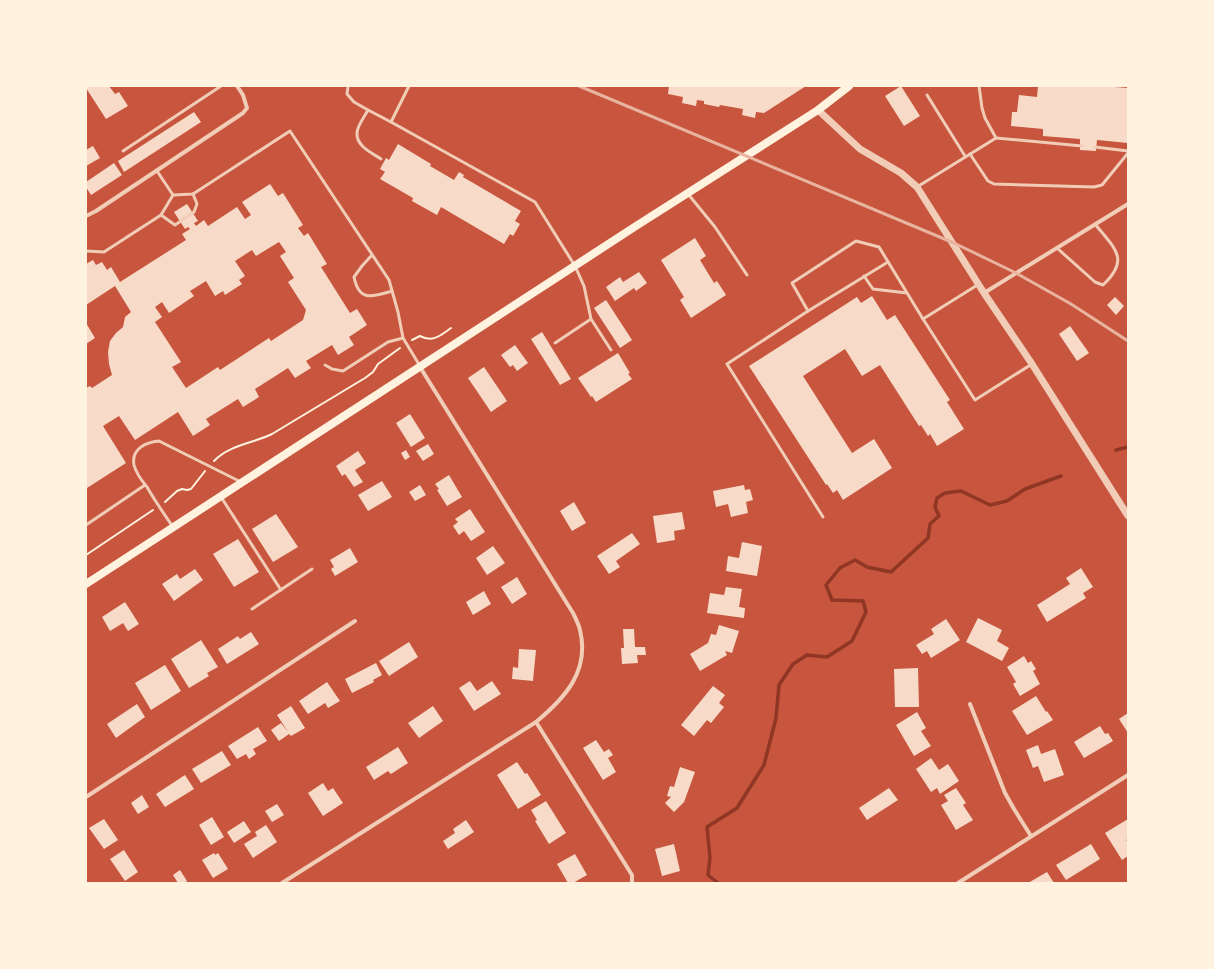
<svg xmlns="http://www.w3.org/2000/svg" width="1214" height="969" font-family="'Exo 2',sans-serif">
<style>
.lines{fill:none;stroke-linecap:round;stroke-linejoin:round}
.stream{stroke:#8f3625;stroke-width:3.5}
.building{fill:#f7dbc8;fill-rule:evenodd}
.path{stroke:#fff3e0;stroke-width:2}
.service{stroke:#f1ccb7;stroke-width:3}
.minor{stroke:#f1ccb7;stroke-width:4}
.tertiary{stroke:#f1ccb7;stroke-width:7}
.secondary{stroke:#fff3e0;stroke-width:8}
.rail{stroke:#e9b49f;stroke-width:3}
</style>
<rect width="100%" height="100%" fill="#c8553d"/>
<g class="lines">
<g class="stream">
<path d="M1116,450L1128,447"/>
<path d="M718,883L708,875L710,858L707,827L737,808L764,765L776,718L779,685L793,664L807,655L827,657L852,641L866,612L863,601L832,600L826,585L840,568L855,560L867,567L891,572L928,538L930,524L939,516L935,507L937,498L945,493L961,491L990,505L1007,501L1025,489L1061,476"/>
</g>
</g>
<g class="building">
<path d="M86,86H109L115,94L119,92L128,106L106,119L86,88Z"/>
<path d="M669,86H806L764,113L756,112L755,118L742,115L743,109L720,105L719,107L704,104V101L697,100L696,106L682,103L683,97L668,94Z"/>
<path d="M901,86L920,116L904,126L885,96Z"/>
<path d="M1038,86H1100L1128,88V143L1097,140L1096,151L1080,150V139L1043,136V129L1011,126L1012,112H1017L1019,95L1037,97Z"/>
<path d="M194,112L201,122L124,172L118,161Z"/>
<path d="M398,144L431,164L430,166L454,180L459,172L464,175L463,177L521,211L515,221L520,224L513,236L510,234L504,244L441,207L437,215L412,201L413,198L380,179L385,172L380,169L386,158L389,160Z"/>
<path d="M93,146L100,158L86,166V150Z"/>
<path d="M114,163L122,175L91,195L86,187V182Z"/>
<path d="M270,184L278,196L283,193L303,225L298,228L304,236L308,233L327,264L321,267L350,313L357,309L367,325L349,337L354,345L338,355L332,345L306,361L311,368L295,378L288,368L255,389L259,397L243,407L238,399L206,419L210,425L193,436L178,412L135,440L119,416L103,426L126,463L87,488L86,485V388L90,386L92,388L112,375L109,364L108,352L110,341L116,333L123,327L125,317L131,312L115,286L86,305V264L93,260L96,265L102,262L107,270L111,267L120,282L186,240L182,234L190,229L188,227L185,229L174,212L187,204L198,221L194,223L196,226L204,220L208,226L237,207L245,219L251,215L242,202ZM279,242L286,252L280,256L294,278L288,282L306,310L303,320L271,341L269,338L220,370L218,367L186,388L172,367L181,362L155,322L162,317L155,307L162,302L169,313L194,296L190,291L206,281L215,296L223,291L225,295L242,284L239,280L245,276L235,261L252,250L256,256Z"/>
<path d="M695,238L706,256L700,260L714,283L717,281L726,295L691,318L680,300L684,297L661,260Z"/>
<path d="M639,272L647,283L636,291L634,288L615,301L606,287L620,277L623,282Z"/>
<path d="M872,296L887,320L895,315L950,400L947,402L964,429L937,446L930,434L928,436L921,425L919,426L880,365L862,376L845,349L803,376L852,453L874,439L892,468L843,500L837,490L833,493L827,484L826,485L749,366L857,297L861,303Z"/>
<path d="M1115,297L1124,306L1116,315L1107,305Z"/>
<path d="M606,300L632,340L620,348L594,308Z"/>
<path d="M86,323L95,338L86,344Z"/>
<path d="M1070,326L1089,353L1077,361L1059,334Z"/>
<path d="M542,332L571,379L560,385L531,339Z"/>
<path d="M515,345L528,363L517,371L513,365L510,367L501,355Z"/>
<path d="M618,353L630,373L628,374L632,379L596,402L592,396L591,397L578,378Z"/>
<path d="M484,367L507,401L491,412L468,378Z"/>
<path d="M410,414L425,438L411,447L396,423Z"/>
<path d="M428,444L434,454L423,461L416,451Z"/>
<path d="M406,450L410,457L405,460L401,453Z"/>
<path d="M358,451L366,463L355,470L363,482L354,487L345,474L342,476L336,466Z"/>
<path d="M449,475L462,497L447,506L437,490L439,489L435,484Z"/>
<path d="M382,481L392,497L368,511L358,495Z"/>
<path d="M420,485L426,495L415,501L409,492Z"/>
<path d="M744,485L745,490L750,489L753,500L746,502L748,513L731,517L728,504L716,507L713,491Z"/>
<path d="M574,502L586,523L572,531L560,511Z"/>
<path d="M470,509L485,532L471,541L464,531L459,535L453,526L458,522L455,519Z"/>
<path d="M682,512L685,529L674,531L675,540L657,543L653,516Z"/>
<path d="M276,514L298,547L273,562L252,529Z"/>
<path d="M632,533L640,544L616,561L620,567L609,574L597,556Z"/>
<path d="M238,539L259,572L234,587L213,554Z"/>
<path d="M742,542L762,546L757,576L726,571L728,556L739,558Z"/>
<path d="M493,546L505,563L487,575L476,558Z"/>
<path d="M350,548L358,562L335,576L331,569L334,567L330,560Z"/>
<path d="M1081,568L1093,587L1083,593L1086,598L1047,622L1037,605L1070,584L1066,578Z"/>
<path d="M195,569L203,580L174,601L162,584L177,574L180,579Z"/>
<path d="M517,577L527,594L512,604L501,587Z"/>
<path d="M726,587L742,589L739,607L745,608L744,618L707,613L710,593L724,595Z"/>
<path d="M484,591L491,604L473,615L466,602Z"/>
<path d="M125,602L139,624L128,631L123,623L110,631L102,617Z"/>
<path d="M978,618L1002,630L997,641L1009,648L1002,661L966,642Z"/>
<path d="M946,619L960,640L931,658L927,651L922,654L916,645L934,634L931,629Z"/>
<path d="M719,625L739,631L732,653L725,651L727,655L700,671L690,654L708,643L711,634L716,635Z"/>
<path d="M623,629H634L635,647H645L646,655H637L638,663L622,664L621,648H624Z"/>
<path d="M251,632L259,644L227,664L218,649L238,636L240,639Z"/>
<path d="M201,640L218,667L207,673L209,676L189,688L171,659Z"/>
<path d="M409,642L418,657L389,676L379,661Z"/>
<path d="M519,649L536,650L533,681L512,679L513,667L518,668Z"/>
<path d="M1024,656L1028,663L1031,661L1036,669L1033,671L1040,684L1020,696L1013,684L1016,682L1007,667Z"/>
<path d="M376,663L382,675L373,680L374,682L352,693L345,679Z"/>
<path d="M165,665L181,691L151,710L135,683Z"/>
<path d="M918,668L919,707H895L894,669Z"/>
<path d="M470,681L477,691L492,681L501,694L474,711L459,688Z"/>
<path d="M327,682L340,701L328,708L325,703L308,714L299,701Z"/>
<path d="M713,686L725,695L719,703L724,707L711,723L707,720L694,736L681,725Z"/>
<path d="M1036,696L1046,712L1047,711L1053,720L1027,735L1012,711Z"/>
<path d="M137,704L145,717L116,738L107,724Z"/>
<path d="M291,706L305,728L291,736L289,734L279,741L271,730L281,723L288,732L277,715Z"/>
<path d="M433,706L443,721L419,738L408,723Z"/>
<path d="M917,712L926,728L921,731L931,746L914,756L896,725Z"/>
<path d="M1128,713V733L1119,719Z"/>
<path d="M1100,726L1105,734L1108,733L1113,741L1084,758L1074,742Z"/>
<path d="M258,727L267,741L253,749L256,754L249,759L246,754L237,759L228,746Z"/>
<path d="M596,740L604,752L609,749L613,755L608,758L616,772L603,780L583,748Z"/>
<path d="M1038,745L1041,754L1055,749L1064,775L1044,782L1038,766L1033,768L1026,750Z"/>
<path d="M398,747L408,763L391,774L388,771L374,780L366,767Z"/>
<path d="M222,751L231,765L201,783L192,769Z"/>
<path d="M931,758L939,770L948,764L959,781L940,794L937,788L931,792L916,769Z"/>
<path d="M517,762L525,774L527,773L541,795L518,809L497,775Z"/>
<path d="M680,767L695,772L684,802L674,812L665,803L671,797L667,796L670,786L674,787Z"/>
<path d="M185,775L194,789L165,807L156,794Z"/>
<path d="M323,783L328,791L333,788L343,803L323,816L308,793Z"/>
<path d="M889,788L898,800L867,820L859,808Z"/>
<path d="M956,788L966,803L963,805L973,820L956,830L941,805L948,801L944,795Z"/>
<path d="M142,795L149,807L138,814L131,803Z"/>
<path d="M546,801L566,833L549,844L535,821L537,820L531,810Z"/>
<path d="M277,804L284,815L272,822L265,811Z"/>
<path d="M212,817L224,837L211,845L199,825Z"/>
<path d="M104,819L118,840L104,849L89,828Z"/>
<path d="M1128,819V839L1126,840L1128,842V856L1122,860L1105,833Z"/>
<path d="M466,820L474,832L448,849L443,841L455,833L453,829Z"/>
<path d="M244,821L251,832L234,843L227,832Z"/>
<path d="M266,825L277,842L253,858L244,844L257,836L255,832Z"/>
<path d="M674,844L680,871L662,876L655,849Z"/>
<path d="M1091,844L1100,859L1066,880L1056,865Z"/>
<path d="M124,850L138,872L125,881L110,859Z"/>
<path d="M214,853L215,855L218,853L228,869L213,878L202,860Z"/>
<path d="M575,854L587,875L573,883H568L557,864Z"/>
<path d="M180,870L187,881L184,883H178L173,875Z"/>
<path d="M1047,872L1054,883H1028Z"/>
</g>
<g class="lines">
<g class="path">
<path d="M412,340L420,336C433,343 441,335 451,328"/>
<path d="M214,461C229,445 254,443 272,434L365,378L373,372L378,364L400,348"/>
<path d="M165,502L177,491L182,489L187,490L191,489L205,471"/>
<path d="M86,555L153,510"/>
</g>
<g class="service">
<path d="M348,86L347,94L354,102L368,110"/>
<path d="M409,86L391,122L535,202L575,266L584,286L591,319L611,350"/>
<path d="M979,86L982,108L985,118L996,138"/>
<path d="M927,95L965,156"/>
<path d="M1095,147L1128,151"/>
<path d="M123,151L221,86"/>
<path d="M970,154L988,181L994,184L1094,187L1102,185L1128,153"/>
<path d="M381,159C372,153 356,146 357,133C357,126 365,116 368,110L391,122"/>
<path d="M157,171L173,195L193,194L290,131L389,280L398,312L403,338L420,366"/>
<path d="M917,187L996,138L1082,146"/>
<path d="M688,194L715,227L747,275"/>
<path d="M161,215L175,225L194,212L197,204L193,194"/>
<path d="M1057,248L1095,282L1103,285C1131,259 1114,248 1095,224"/>
<path d="M86,251L104,252L161,215L173,195"/>
<path d="M372,255L362,266L354,277C359,302 372,297 392,291"/>
<path d="M864,276L873,289L907,293"/>
<path d="M808,311L888,262"/>
<path d="M923,319L979,284"/>
<path d="M555,343L591,319"/>
<path d="M325,365L332,369L343,371L388,342L403,338"/>
<path d="M221,497L281,590"/>
<path d="M823,517L727,364L808,311L792,283L856,241L879,247L923,319L975,400L1032,364"/>
<path d="M86,525L145,485"/>
<path d="M173,527C164,514 155,501 147,487C142,481 136,473 134,465C131,449 146,442 159,441L241,482"/>
<path d="M252,609L312,569"/>
</g>
<g class="minor">
<path d="M86,216L96,211L243,113L247,108L243,95L237,86"/>
<path d="M984,293L1128,204"/>
<path d="M970,704L1005,793L1014,809L1031,836"/>
<path d="M536,722L632,875V883"/>
<path d="M86,797L355,621"/>
<path d="M282,883L536,722C565,698 590,671 580,630C579,625 576,619 573,613L420,367"/>
<path d="M958,883L1128,775"/>
</g>
<path class="tertiary" d="M818,110L860,149L901,173L917,187L984,293L1032,364L1128,516"/>
<path class="secondary" d="M86,584L636,226L818,110L849,86"/>
<path class="rail" d="M579,86L954,243L1016,273L1071,304L1128,341"/>
</g>
<rect width="1214" height="969" fill="none" stroke="#fff3e0" stroke-width="174"/>
</svg>
